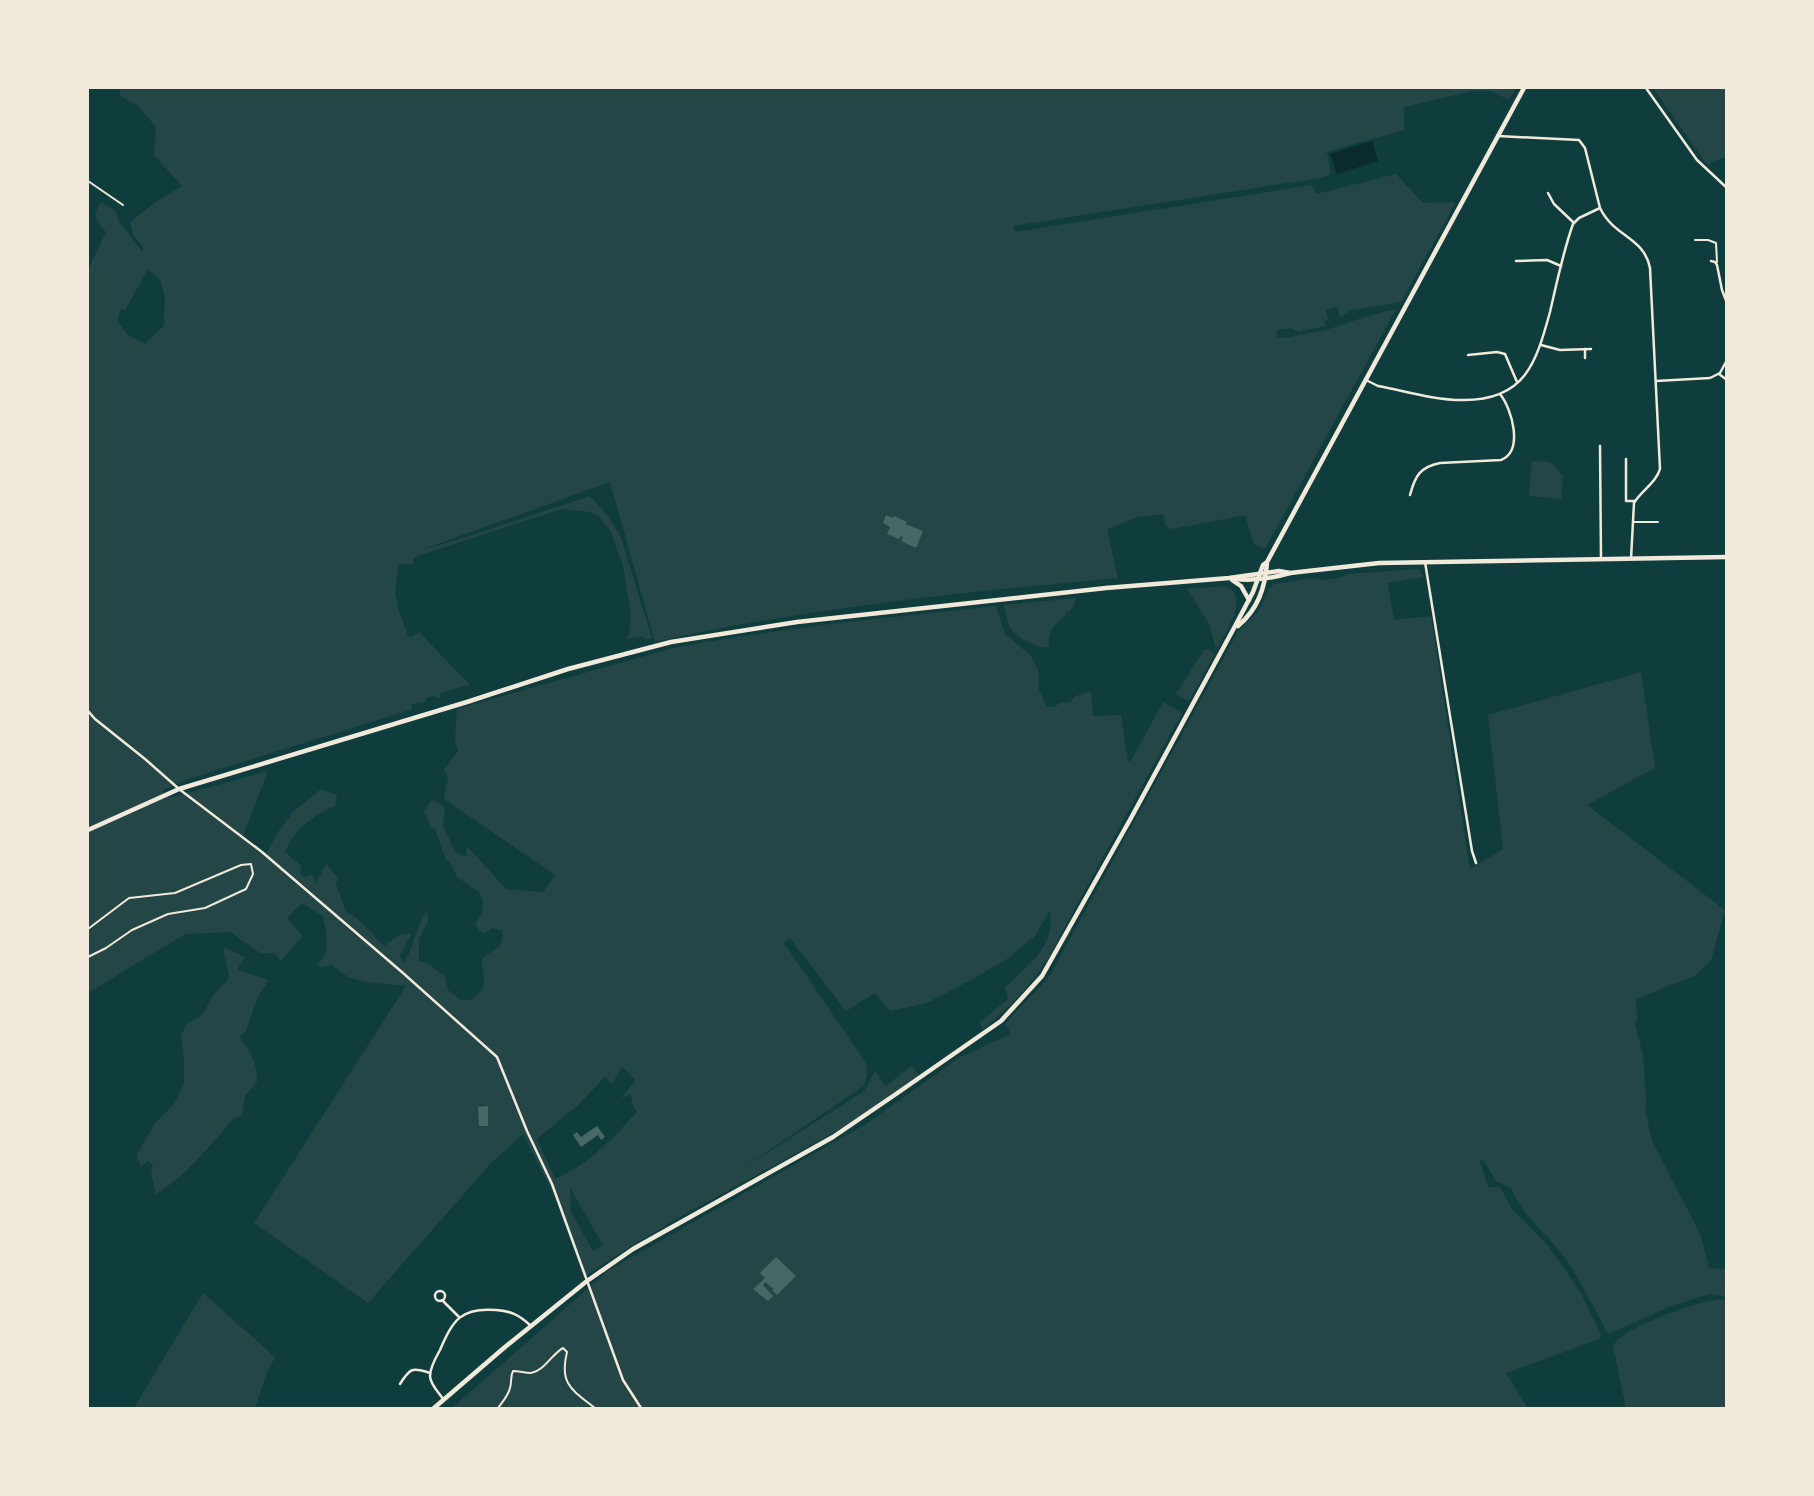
<svg xmlns="http://www.w3.org/2000/svg" width="1814" height="1496" font-family="'Noto Serif',serif">
<style>
.green{fill:#244646;fill-rule:evenodd}
.water{fill:#0a2a2b}
.building{fill:#486865}
.lines{fill:none;stroke-linecap:round;stroke-linejoin:round}
.path{stroke:#f1e9da;stroke-width:2}
.service{stroke:#f1e9da;stroke-width:2}
.minor{stroke:#f1e9da;stroke-width:2.5}
.secondary{stroke:#f1e9da;stroke-width:4.5}
</style>
<rect width="100%" height="100%" fill="#0f3d3e"/>
<g class="green">
<path d="M121,88H1516L1509,100L1491,91H1472L1404,107V130L1327,152L1331,174L1320,178L1013,226L1015,232L1312,185L1316,194L1396,174L1423,203L1454,202L1455,204L1401,302L1352,310L1340,317L1337,307L1326,310L1328,320L1324,321L1325,326L1299,332L1291,328L1277,330V338H1283L1326,330L1368,316L1396,309L1265,549L1254,544L1245,515L1173,529L1166,526L1163,514L1138,517L1107,529L1118,578C963,592 807,608 655,642L610,482L418,551L457,540L590,496L608,516L620,535L652,638L647,640L642,636L627,639L630,631L631,613L623,566L611,532L598,516L590,512L561,509L417,556L413,559V564H399L395,592L398,608L408,636L412,637L419,632L470,685L441,693L440,697L437,698L434,696L426,698L425,702L412,704V708L410,710L185,780L162,791L170,798L268,771L243,836L266,854L278,832L294,811L321,789L337,795L335,806C313,815 295,829 285,852L301,866L300,874L304,877L313,875L315,885L326,864C331,868 332,873 338,877L336,884L346,912L357,918L384,946L399,935L412,933L399,957L405,962C414,945 417,926 427,909L428,921L419,939V961L428,964L445,976L448,990L461,1000H472C482,992 486,986 483,972C483,968 481,964 482,961C487,949 505,953 502,931L493,928L483,934L475,925L482,913L483,902L480,893L457,877L452,866L445,858L435,829L431,828L424,811L432,800L445,807L443,825L455,852L466,857L467,846L506,889L543,892L555,875L444,799L448,777L444,770L458,751L455,740L457,709L673,648L729,638L837,623L996,606L1005,634L1031,656L1038,670L1039,690L1047,707H1054L1060,703L1070,702L1076,696L1091,691L1093,716L1121,715L1128,762L1132,759L1163,702L1182,713L1048,958C1031,986 1008,1009 983,1029L979,1023L1008,999L1005,987C1022,971 1047,953 1050,928C1051,922 1050,916 1050,910L1035,936L1007,959L973,979L927,1003L890,1011L875,993L846,1011L789,937L784,943L866,1063L867,1076L864,1086L743,1168L864,1091L875,1071L886,1086L911,1066L919,1075L848,1125L687,1213L628,1248L584,1277L553,1193L523,1134L490,1164L368,1303L254,1223L406,986L364,982L348,977L332,965L321,967L317,964C333,952 326,934 323,916L302,903L287,918L302,936L281,961L274,953H260L230,932L185,934L88,993V270L106,232L99,224L95,214L100,202L115,210L119,222L142,251L143,248L133,234L130,222L153,204L182,186L154,155L156,127L138,106L119,95ZM148,269L160,279L165,299L164,326L145,344L128,335L117,321L121,309L125,310ZM622,1067L636,1080L622,1097L623,1098L629,1094L633,1100L631,1102L637,1112C614,1137 587,1166 555,1179L537,1139L578,1105L605,1077L612,1084ZM570,1188L603,1245L593,1251L571,1212Z"/>
<path d="M1653,88H1726V157L1714,161L1708,166Z"/>
<path d="M1532,461L1550,462L1563,476L1561,499L1529,496Z"/>
<path d="M1419,569L1424,577L1388,583L1394,620L1431,616L1470,869L1503,849L1488,715L1641,672L1655,768L1587,805L1725,910L1711,961L1694,976L1636,999L1637,1020L1635,1024L1643,1055L1646,1099L1645,1110L1652,1141L1695,1224L1701,1236L1709,1268L1726,1269V1298L1720,1295L1712,1296V1293L1669,1307L1608,1334C1593,1307 1580,1278 1561,1253C1544,1231 1521,1214 1511,1188L1496,1181L1483,1160L1480,1161L1488,1187H1500L1512,1209L1549,1247L1567,1272L1583,1297L1601,1335L1600,1339L1506,1373L1528,1408H452L609,1270L866,1124L960,1057L1011,1034L1005,1024L1049,977L1239,630L1259,611L1269,589L1274,584L1312,578L1324,580L1339,578L1349,574Z"/>
<path d="M1225,586C1251,595 1226,632 1218,648L1215,646L1210,625L1187,589Z"/>
<path d="M1076,598C1074,606 1073,610 1065,613V616C1054,624 1047,632 1049,647C1039,650 1016,637 1010,628C1007,622 1006,612 1004,605Z"/>
<path d="M1208,649L1215,654L1189,701L1176,694L1204,650Z"/>
<path d="M223,947L245,957L237,970L269,980L258,996L246,1031L240,1035C242,1043 245,1045 249,1051C255,1061 257,1071 257,1082L245,1096L242,1115L234,1118C209,1146 189,1174 156,1194L151,1174L153,1165L148,1161L140,1167L137,1154L156,1122L174,1104L184,1084V1061L181,1035L187,1024L199,1017L205,1011L210,1000L222,985L227,982L229,975Z"/>
<path d="M203,1293L275,1357L266,1375L255,1408H134Z"/>
<path d="M1723,1299L1727,1301L1726,1408H1626L1613,1346C1621,1327 1702,1300 1723,1299Z"/>
</g>
<path class="water" d="M1372,141L1378,161L1337,174L1330,154Z"/>
<g class="building">
<path d="M886,515L893,518L894,516L907,522L906,526L908,525L923,531L916,548L901,541L903,537L901,536L899,539L887,534L890,527L883,523Z"/>
<path d="M488,1106V1126H479L478,1107Z"/>
<path d="M597,1126L605,1137L601,1140L598,1135L581,1147L573,1135L577,1132L581,1137Z"/>
<path d="M776,1257L796,1276L777,1295L772,1290L774,1289L765,1282L763,1285L773,1296L768,1301L753,1289L765,1278L760,1273Z"/>
</g>
<g class="lines">
<g class="path">
<path d="M88,181L123,205"/>
<path d="M88,929L129,898L175,893L241,865L251,864L253,874L246,889L205,908L168,914L132,930L106,948L88,957"/>
<path d="M498,1408C503,1401 508,1396 510,1388C512,1382 510,1377 513,1371C519,1371 525,1373 531,1373C544,1371 552,1354 563,1348L567,1352C559,1384 572,1390 595,1408"/>
</g>
<g class="service">
<path d="M1695,240H1708L1716,243L1717,262"/>
<path d="M1634,522H1658"/>
</g>
<g class="minor">
<path d="M1646,88L1697,160L1727,188"/>
<path d="M1548,193L1554,204L1573,222"/>
<path d="M1600,208C1614,237 1644,237 1650,268L1660,469C1656,483 1641,491 1634,503L1631,559"/>
<path d="M1516,261L1547,260L1561,266"/>
<path d="M1711,261L1715,262L1717,265L1722,290L1727,303"/>
<path d="M1541,345L1560,350L1591,349"/>
<path d="M1585,349V358"/>
<path d="M1468,355L1497,352L1505,354L1517,382"/>
<path d="M1719,374L1727,380"/>
<path d="M1366,380L1378,386C1405,391 1434,400 1462,400C1525,401 1536,363 1550,312C1557,282 1563,252 1573,224L1579,218L1600,208L1585,148L1579,140L1498,136"/>
<path d="M1656,381L1710,378L1720,373L1727,360"/>
<path d="M1600,446L1601,558"/>
<path d="M1626,459V501H1635"/>
<path d="M1410,495C1415,476 1420,467 1440,463L1501,460C1524,451 1512,409 1500,394"/>
<path d="M1425,562L1472,851L1476,863"/>
<path d="M88,711L95,719L145,759L179,789L262,852L403,973L497,1057L527,1131L552,1184L623,1380L641,1408"/>
<circle cx="440" cy="1296" r="5"/>
<path d="M442,1300L459,1317"/>
<path d="M400,1384C410,1368 412,1367 430,1373"/>
<path d="M443,1399C439,1393 430,1384 430,1376C430,1368 436,1357 440,1350C453,1320 461,1307 496,1310C511,1311 519,1315 530,1325"/>
</g>
<g class="secondary">
<path d="M1235,579C1253,581 1273,578 1290,573L1379,563L1727,557"/>
<path d="M1232,580L1241,586L1249,600"/>
<path d="M1238,626C1258,609 1265,588 1267,563"/>
<path d="M88,830L179,789L467,702L568,669L671,642L797,622L1106,588L1229,578L1279,571L1290,573"/>
<path d="M434,1408L505,1347L587,1281L633,1249L833,1137L896,1094L1001,1021L1042,976L1131,818L1234,628L1253,592L1263,565L1267,562L1524,88"/>
</g>
</g>
<rect width="1814" height="1496" fill="none" stroke="#f1e9da" stroke-width="178"/>
</svg>
